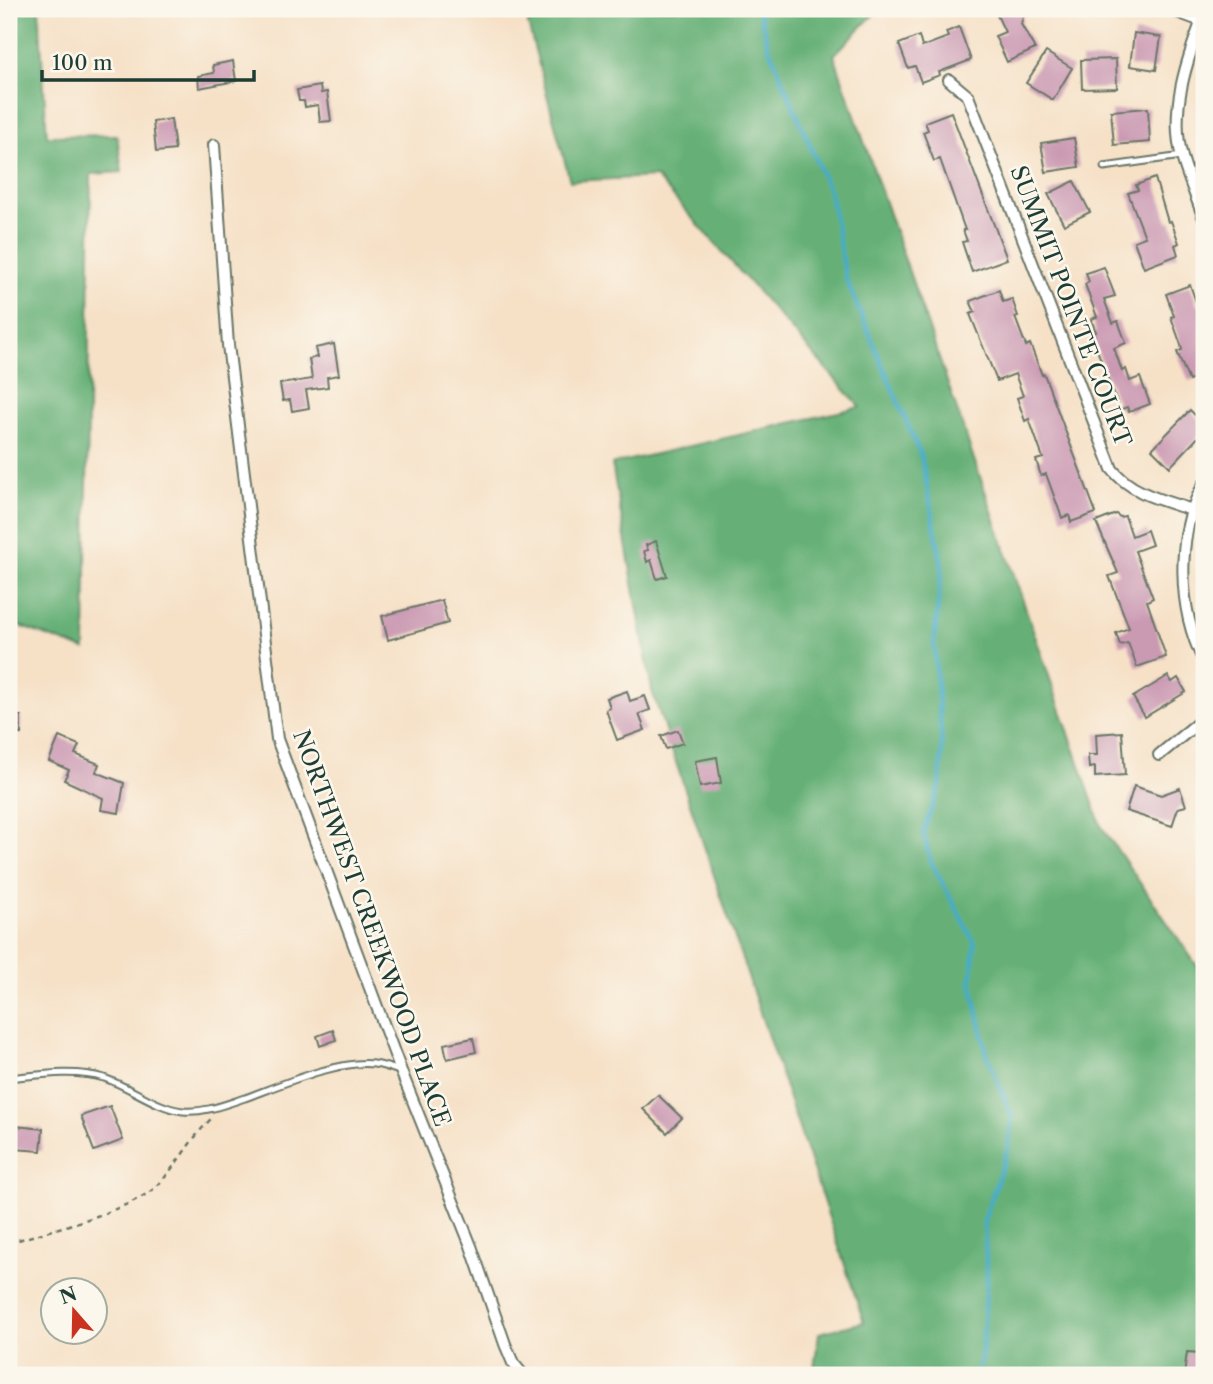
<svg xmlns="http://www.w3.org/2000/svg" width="1213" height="1384" font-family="'Libre Caslon Text',serif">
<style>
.forest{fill:#66b077;stroke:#427656;stroke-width:2}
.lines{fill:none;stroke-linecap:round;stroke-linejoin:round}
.stream{stroke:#47acc7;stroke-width:4.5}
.building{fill:#ca99b2}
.service-casing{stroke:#6a7667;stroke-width:9}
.minor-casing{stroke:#6a7667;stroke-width:14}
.path{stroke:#6a7667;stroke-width:2.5;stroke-dasharray:5 5;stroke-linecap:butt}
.service{stroke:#fff;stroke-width:5}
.minor{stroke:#fff;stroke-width:10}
.labels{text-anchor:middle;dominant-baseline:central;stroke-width:5;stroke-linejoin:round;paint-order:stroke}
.street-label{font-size:23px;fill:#1f3d34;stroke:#fbf7ec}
</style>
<rect width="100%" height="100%" fill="#fbf7ec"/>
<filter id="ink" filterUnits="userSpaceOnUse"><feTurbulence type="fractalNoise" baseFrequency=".0143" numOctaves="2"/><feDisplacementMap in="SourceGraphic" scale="14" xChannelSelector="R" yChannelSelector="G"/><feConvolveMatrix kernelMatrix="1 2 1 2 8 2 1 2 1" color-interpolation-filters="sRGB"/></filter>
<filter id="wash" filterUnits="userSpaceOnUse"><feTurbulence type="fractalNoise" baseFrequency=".00686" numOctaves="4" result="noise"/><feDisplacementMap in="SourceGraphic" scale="28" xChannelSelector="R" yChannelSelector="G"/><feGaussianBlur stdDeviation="1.57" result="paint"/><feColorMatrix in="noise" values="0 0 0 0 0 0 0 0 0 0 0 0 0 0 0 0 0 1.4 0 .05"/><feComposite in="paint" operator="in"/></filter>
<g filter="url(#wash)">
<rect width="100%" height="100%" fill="#f6e1c7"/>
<g class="forest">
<path d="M9,9H39L47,136L117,135L122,172L91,174L85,650L9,622Z"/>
<path d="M524,9H879L834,55L1101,826L1204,976V1375H813L819,1333L864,1322L652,691L612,464L860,407L656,177L570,181Z"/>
</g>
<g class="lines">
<path class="stream" d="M758,9L769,48L830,193L846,279L921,456L942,565L934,643L942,748L940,785L923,833L931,862L975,943L971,982L987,1054L1012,1117L1008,1148L984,1221L987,1277L982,1355L977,1375"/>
</g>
<g id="blocks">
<g class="building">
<path d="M994,9H1025L1021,24L1035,49L1007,62L995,36L1005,32Z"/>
<path d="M959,27L971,60L939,72L940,75L921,82L915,66L908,68L899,44L919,36L922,47L948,37L946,32Z"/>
<path d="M1134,33L1161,37L1156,70L1130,66Z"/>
<path d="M1046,52L1072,68L1053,100L1026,83Z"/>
<path d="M1116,59L1117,88L1082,89L1081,60Z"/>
<path d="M233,61L236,81L199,88L198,76L214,73L213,65Z"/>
<path d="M320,86L321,93L327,92L331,121L320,122L318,105L305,107L304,101H299L297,90Z"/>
<path d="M1148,108L1150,142L1114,145L1111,111Z"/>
<path d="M951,112L1007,259L972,272L962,242L967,241L963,230H965L940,159L934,161L923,132L928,130L925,122Z"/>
<path d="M171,119L175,150L156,152L153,122Z"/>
<path d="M1074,138L1079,167L1046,172L1041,143Z"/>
<path d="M1155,178L1168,222L1171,221L1179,243L1175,245L1178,255L1144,268L1134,241L1145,237L1128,193L1138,190L1136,185Z"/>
<path d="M1074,181L1090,212L1064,225L1048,194Z"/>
<path d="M1104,267L1115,296L1104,299L1113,323L1118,321L1126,343L1114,348L1122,371L1126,369L1130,381L1140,377L1150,404L1129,412L1127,407L1120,410L1091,334L1096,332L1091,319L1097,317L1085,284L1089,282L1086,273Z"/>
<path d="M1190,285L1198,307L1200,306L1204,317V329L1200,330L1204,340V375L1189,381L1177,352L1182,350L1181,345L1171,317L1174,316L1166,294Z"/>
<path d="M999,290L1003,302L1012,299L1018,316L1015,317L1026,346L1030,344L1042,375L1044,374L1096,513L1071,522L1069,515L1062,518L1046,474L1041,476L1036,460L1043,458L1029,419L1025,421L1017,398L1023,396L1015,374L997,381L970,314L975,312L970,301Z"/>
<path d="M334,344L339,375L327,377L328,387L306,390L309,408L292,411L290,400L283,401L280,384L312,379L309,359L317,357L315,348Z"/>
<path d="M1190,410L1204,424V431L1170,467L1152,449Z"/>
<path d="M1116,514L1120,517L1125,516L1132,536L1147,530L1152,545L1135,551L1153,598L1147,601L1166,657L1137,667L1128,643L1120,645L1116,633L1129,628L1109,576L1118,573L1096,522Z"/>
<path d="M656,541L667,576L657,579L651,560L647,562L644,551L648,550L646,545Z"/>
<path d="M442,600L448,623L388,640L382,616Z"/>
<path d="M1168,676L1172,682L1178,678L1186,692L1145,717L1133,697Z"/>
<path d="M627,691L630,701L645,696L650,710L639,714L645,730L617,740L606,710L610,708L607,698Z"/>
<rect x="9" y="716" width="12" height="18"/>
<path d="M678,730L683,743L666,749L661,736Z"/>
<path d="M1122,732L1125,775L1095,777V767L1089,768L1088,755H1097L1096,734Z"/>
<path d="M59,737L79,745L75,754L99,764L96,772L124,783L119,813L101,810L103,798L64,780L69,770L49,761Z"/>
<path d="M717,757L721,783L700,787L695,761Z"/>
<path d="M1134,786L1161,795L1180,788L1186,806L1178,808L1172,826L1126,811Z"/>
<path d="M333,1030L336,1040L320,1046L317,1036Z"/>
<path d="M473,1038L476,1052L447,1059L444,1044Z"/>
<path d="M658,1095L682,1118L667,1133L643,1109Z"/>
<path d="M110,1106L123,1140L94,1151L81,1116Z"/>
<path d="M16,1126L43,1129L41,1151L14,1149Z"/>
<path d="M1187,1352L1201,1353L1200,1361H1204V1375H1184Z"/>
</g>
</g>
</g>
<g filter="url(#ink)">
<use href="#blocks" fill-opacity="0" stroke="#6a7667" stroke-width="2"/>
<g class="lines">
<g class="service-casing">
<g id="service">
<path d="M1104,167L1182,156"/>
<path d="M9,1078C39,1075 74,1069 104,1078C131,1087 156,1108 183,1111C205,1113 226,1104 245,1098C278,1086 340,1059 374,1064C382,1065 391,1068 399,1071"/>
</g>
</g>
<g class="minor-casing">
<g id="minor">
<path d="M1079,9H1084"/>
<path d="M1169,9L1204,22"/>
<path d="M1204,15C1187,59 1169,110 1182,157C1188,178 1197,198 1204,219"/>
<path d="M949,80L968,96L1112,469C1132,494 1162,500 1192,510"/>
<path d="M214,145L228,345L277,739L401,1071L471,1246L505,1344L513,1363L523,1375"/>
<path d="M1204,484C1175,534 1178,610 1204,661"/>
<path d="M1159,755L1204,718"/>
</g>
</g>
<path class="path" d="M9,1243C45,1231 134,1210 158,1185C178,1164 191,1138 212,1118"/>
<use href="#service" class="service"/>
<use href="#minor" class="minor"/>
</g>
</g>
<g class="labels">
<g class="street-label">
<text transform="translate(1071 306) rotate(69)">SUMMIT POINTE COURT</text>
<text transform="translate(372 928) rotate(70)">NORTHWEST CREEKWOOD PLACE</text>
</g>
</g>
<rect width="1213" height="1384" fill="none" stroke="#fbf7ec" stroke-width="35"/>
<g transform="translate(74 1311) rotate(340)"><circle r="33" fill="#fbf7ec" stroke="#a3ada2" stroke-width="2"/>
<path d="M0-5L12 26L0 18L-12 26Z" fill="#c8321e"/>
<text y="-10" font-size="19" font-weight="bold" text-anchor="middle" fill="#1f3d34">N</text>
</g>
<path d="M42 70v10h212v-10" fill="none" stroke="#1f3d34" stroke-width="3.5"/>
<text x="52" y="70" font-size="21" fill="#1f3d34" stroke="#fbf7ec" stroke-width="5" paint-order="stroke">100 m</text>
</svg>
